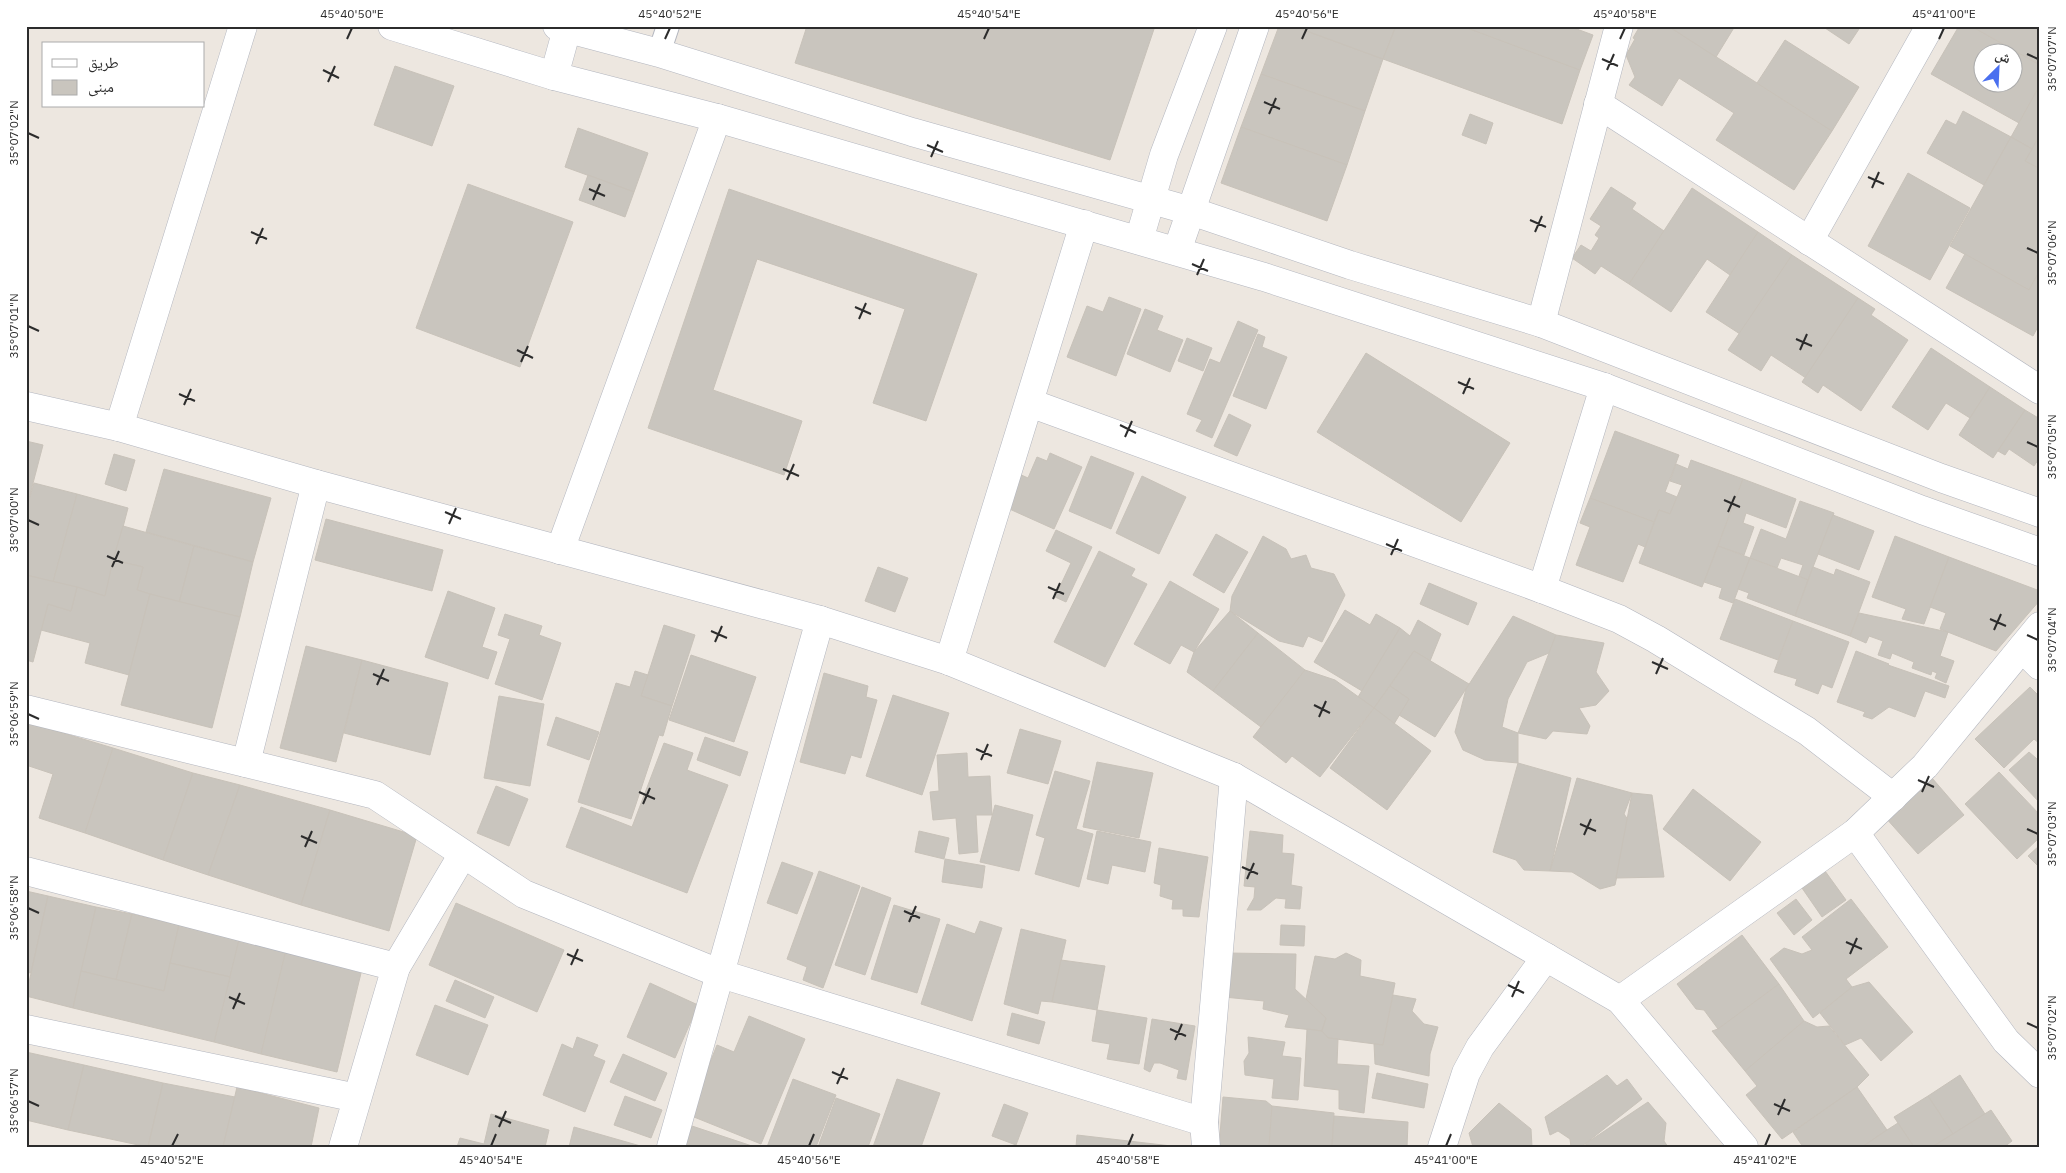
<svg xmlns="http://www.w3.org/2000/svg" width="2066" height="1173" font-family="'IBM Plex Sans','Noto Naskh Arabic',sans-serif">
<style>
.building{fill:#c9c5be;stroke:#c8c2b9;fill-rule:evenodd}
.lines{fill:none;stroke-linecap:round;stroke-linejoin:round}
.service-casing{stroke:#b3b6bf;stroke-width:24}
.minor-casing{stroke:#b3b6bf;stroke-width:29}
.tertiary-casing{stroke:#b3b6bf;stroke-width:29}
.service{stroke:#fff;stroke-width:22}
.minor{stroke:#fff;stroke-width:28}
.tertiary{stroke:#fff;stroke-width:28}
.ticks{fill:none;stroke:#2c2c2c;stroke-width:2}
.neatline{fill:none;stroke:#2c2c2c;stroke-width:2}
.ticks-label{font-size:12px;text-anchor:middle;fill:#2c2c2c}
</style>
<rect width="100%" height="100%" fill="#ede7e0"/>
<g class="building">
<path d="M807,26H1129L1096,127L806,31Z"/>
<path d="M807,26H1155L1110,160L795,63Z"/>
<path d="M1279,26H1293L1383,59L1365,111L1261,74Z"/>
<path d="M1293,26H1396L1383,59Z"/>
<path d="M1396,26H1462L1580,70L1562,124L1383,59Z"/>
<path d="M1462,26H1574V28L1593,35L1580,70Z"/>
<path d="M1640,26H1668L1832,131L1794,190L1716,140L1734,113L1679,78L1662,106L1629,85L1635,77L1626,55L1635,39L1633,38Z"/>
<path d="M1668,26H1735L1716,57Z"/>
<path d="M1822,26H1861L1849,44Z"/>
<path d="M1959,26H1971L2040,65V85L2019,123L1931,74ZM1984,52H2014V82H1984Z"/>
<path d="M1971,26H2040V65Z"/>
<path d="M1785,40L1859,87L1832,131L1757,83Z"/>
<path d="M395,66L454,86L432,146L374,125Z"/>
<path d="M1261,74L1365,111L1347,165L1241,127Z"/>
<path d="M2040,85V135L2032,149L2011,137Z"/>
<path d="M1963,111L2011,137L1984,185L1927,153L1946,120L1956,125Z"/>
<path d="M1470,114L1493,123L1486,144L1462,135Z"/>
<path d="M1241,127L1347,165L1327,221L1221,183Z"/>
<path d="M578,128L648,153L634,192L565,167Z"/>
<path d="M2040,135V169L2025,161Z"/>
<path d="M2011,137L2032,149L2025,161L2040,169V270L2029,290L1950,246Z"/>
<path d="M1908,173L1970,208L1930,280L1868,246Z"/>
<path d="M588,175L634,192L625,217L579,200Z"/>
<path d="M468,184L573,222L520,367L416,328Z"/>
<path d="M1611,187L1636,203L1632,209L1664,231L1629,284L1601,266L1595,274L1572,258L1581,245L1591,251L1599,238L1595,235L1601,226L1590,219Z"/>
<path d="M1692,188L1758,232L1730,275L1707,259L1671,312L1629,284Z"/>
<path d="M729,189L977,274L926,421L873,403L905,309L757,259L713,390L802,421L784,475L648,428Z"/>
<path d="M1758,232L1792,255L1740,334L1706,312Z"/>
<path d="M1965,254L2029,290L2040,270V323L2033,336L1946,288Z"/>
<path d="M1792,255L1858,298L1806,378L1771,355L1761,371L1728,350Z"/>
<path d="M1109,297L1141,309L1116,376L1067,357L1087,306L1103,312Z"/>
<path d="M1858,298L1875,309L1871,315L1908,340L1861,411L1823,385L1818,393L1802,382Z"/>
<path d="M1145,309L1163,316L1157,330L1183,340L1170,372L1127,354Z"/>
<path d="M1238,321L1258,330L1212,438L1196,431L1202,420L1187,414L1210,359L1220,363Z"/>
<path d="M1258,334L1265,337L1262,347L1287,357L1266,409L1233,396Z"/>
<path d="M1187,338L1212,348L1203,371L1178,361Z"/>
<path d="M1931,348L1990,387L1970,418L1946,403L1928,430L1892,407Z"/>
<path d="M1366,353L1510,443L1461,522L1317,432Z"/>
<path d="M1990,387L2025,410L1993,458L1959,435Z"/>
<path d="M2025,410L2040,419V457L2034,466L2009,449L2005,455L1998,451Z"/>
<path d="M1229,414L1251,425L1237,456L1214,446Z"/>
<path d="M1615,431L1679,455L1665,492L1677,497L1670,514L1659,510L1654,522L1590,498Z"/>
<path d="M26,441L43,445L26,510Z"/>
<path d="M1050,453L1082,467L1054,529L1005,507L1019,474L1028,478L1037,457L1047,461Z"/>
<path d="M114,454L135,460L126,491L105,484Z"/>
<path d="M1091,456L1134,473L1111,529L1069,511Z"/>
<path d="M1691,460L1743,479L1702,587L1639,563L1659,510L1670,514L1682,485L1670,481L1676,464L1688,469Z"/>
<path d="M164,469L271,498L253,562L146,532Z"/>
<path d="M1142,476L1186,497L1159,554L1116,533Z"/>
<path d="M1743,479L1796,499L1786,528L1746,513L1743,523L1754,527L1744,555L1718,546Z"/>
<path d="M34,483L77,494L53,582L26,575V510Z"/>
<path d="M77,494L128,508L105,596L53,582Z"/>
<path d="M1590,498L1654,522L1645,547L1638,544L1623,582L1576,565L1590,527L1580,523Z"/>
<path d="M1800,501L1834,513L1808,580L1799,576L1803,565L1781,558L1777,568L1750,558L1761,529L1786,539Z"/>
<path d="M1833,515L1874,531L1859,570L1818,554Z"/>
<path d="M326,519L443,550L432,591L315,560Z"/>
<path d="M123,526L194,546L179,603L137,590L143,567L113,560Z"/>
<path d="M1056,530L1092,547L1066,602L1055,597L1071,563L1046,551Z"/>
<path d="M1216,534L1248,552L1224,593L1193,575Z"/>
<path d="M1263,536L1286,549L1291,559L1306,555L1311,568L1334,574L1345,595L1322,642L1308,636L1303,647L1279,641L1230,611L1232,596Z"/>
<path d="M1895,536L1949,557L1924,624L1902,619L1906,609L1872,597Z"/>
<path d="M194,546L253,562L240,617L179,603Z"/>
<path d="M1718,546L1750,558L1733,603L1719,598L1722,588L1704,582Z"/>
<path d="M1099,551L1135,569L1131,576L1147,584L1105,667L1054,642Z"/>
<path d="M1949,557L2040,591V600L1996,651L1940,629L1946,613L1930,607Z"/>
<path d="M1750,558L1808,580L1795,616L1747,598L1749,593L1738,589Z"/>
<path d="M113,560L143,567L137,590L150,594L129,675L85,663L90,643L41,630L48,604L71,611L77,587L105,596Z"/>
<path d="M878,567L908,578L895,612L865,601Z"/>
<path d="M1813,567L1834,575L1836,569L1870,582L1850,636L1795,616Z"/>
<path d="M26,575L77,587L71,611L48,604L33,662L26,660Z"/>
<path d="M1170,581L1219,609L1194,652L1181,645L1170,664L1134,644Z"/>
<path d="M1429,583L1477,603L1468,625L1420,604Z"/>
<path d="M448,591L495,608L482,647L497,652L488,679L425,657Z"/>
<path d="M150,594L240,617L212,728L121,705Z"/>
<path d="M1735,599L1793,621L1778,660L1720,639Z"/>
<path d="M1345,610L1370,625L1376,614L1400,628L1362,691L1314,662Z"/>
<path d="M1230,611L1258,633L1213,691L1187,672L1194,652Z"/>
<path d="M1859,613L1948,632L1940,656L1954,661L1946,683L1935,678L1937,673L1932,671L1931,675L1912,668L1914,662L1892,653L1890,659L1878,655L1883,641L1869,636L1866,643L1850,636Z"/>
<path d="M505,614L542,626L539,635L561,643L542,700L495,684L510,639L498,635Z"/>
<path d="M1513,616L1556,635L1549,653L1527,662L1508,699L1502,727L1518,733V763L1485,760L1463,750L1455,732L1466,689Z"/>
<path d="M1418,620L1441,634L1430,661L1414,651L1374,708L1358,697L1400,628L1410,636Z"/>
<path d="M1793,621L1849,642L1832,688L1822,684L1818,694L1795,685L1797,679L1774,672Z"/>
<path d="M664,625L695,635L672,706L641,696Z"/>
<path d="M1258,633L1305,670L1261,727L1213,691Z"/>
<path d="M1556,635L1604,643L1596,672L1609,691L1596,705L1579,708L1590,726L1587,734L1553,731L1546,739L1518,733Z"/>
<path d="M306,646L362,660L336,762L280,748Z"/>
<path d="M1414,651L1469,684L1435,737L1399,715L1409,699L1390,686Z"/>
<path d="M1856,651L1889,664L1888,665L1949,686L1945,698L1925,691L1915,717L1889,707L1872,719L1863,716L1865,712L1837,702Z"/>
<path d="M691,655L756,677L734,742L669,720Z"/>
<path d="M362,660L448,683L430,755L344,733Z"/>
<path d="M1305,670L1335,680L1374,708L1320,777L1292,756L1286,763L1253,737Z"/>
<path d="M635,671L648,675L641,696L672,706L663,736L659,735L631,819L578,802L616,683L630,687Z"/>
<path d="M824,673L868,686L866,697L877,700L861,758L851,755L845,774L800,762Z"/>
<path d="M1390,686L1409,699L1394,724L1374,708Z"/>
<path d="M2030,687L2040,697V744L2034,739L2004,768L1975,739Z"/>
<path d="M893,695L949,713L922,795L866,776Z"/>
<path d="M499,696L544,704L530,786L484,778Z"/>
<path d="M1374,708L1431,751L1387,810L1330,768Z"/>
<path d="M556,717L599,732L589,760L547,745Z"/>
<path d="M26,722L113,748L85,833L39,818L53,774L26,765Z"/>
<path d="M1020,729L1061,741L1048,784L1007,773Z"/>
<path d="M705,737L748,752L740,776L697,760Z"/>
<path d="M664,743L693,753L687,770L728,785L687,893L566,847L581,807L632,827Z"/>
<path d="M113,748L193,773L163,860L85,833Z"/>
<path d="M2029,752L2037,759L2040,757V803L2009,770Z"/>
<path d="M967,753L968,777L990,776L992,815H976L978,852L959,854L956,818L933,820L930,792L939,791L937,755Z"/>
<path d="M1097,762L1153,773L1139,838L1083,827Z"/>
<path d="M1518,763L1571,778L1550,871L1524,870L1516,860L1493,852Z"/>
<path d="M1055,771L1090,781L1076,829L1093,834L1079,887L1035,874L1045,838L1036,835Z"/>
<path d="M1999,772L2040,815V837L2017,859L1965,804Z"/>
<path d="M193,773L240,785L208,875L163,860Z"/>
<path d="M1577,778L1632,793L1624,814L1629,821L1615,885L1600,889L1572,872L1550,871Z"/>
<path d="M1932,778L1964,815L1918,854L1885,817Z"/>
<path d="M240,785L330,810L301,905L208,875Z"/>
<path d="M496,786L528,799L509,846L477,833Z"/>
<path d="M1693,789L1761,842L1730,881L1663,829Z"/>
<path d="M1632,793L1652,795L1664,877L1616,878Z"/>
<path d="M995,805L1033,815L1019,871L980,862Z"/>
<path d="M330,810L417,836L389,931L301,905Z"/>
<path d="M919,831L949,838L944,859L915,852Z"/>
<path d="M1097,831L1151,842L1145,872L1112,865L1108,884L1087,879Z"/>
<path d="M1250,831L1283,835L1282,853L1294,854L1291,885L1302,887L1300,909L1285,908L1286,899L1276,898L1261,910H1247L1254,898L1255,887L1244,886Z"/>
<path d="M2040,845V868L2028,856Z"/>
<path d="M1159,848L1208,857L1199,917L1183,916V909H1172L1173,900L1160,896L1161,885L1154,883Z"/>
<path d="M945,859L985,866L982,888L942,882Z"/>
<path d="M782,862L813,873L797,914L767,903Z"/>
<path d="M819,871L860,886L823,988L803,980L807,967L787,959Z"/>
<path d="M1825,871L1846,900L1822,917L1802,888Z"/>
<path d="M862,887L891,898L865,975L835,965Z"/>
<path d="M26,891L48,896L31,973L26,972Z"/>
<path d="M48,896L96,907L73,1008L26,996Z"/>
<path d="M1796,899L1812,920L1794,935L1777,913Z"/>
<path d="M1851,899L1888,947L1846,979L1852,987L1813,1018L1770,959L1784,948L1802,954L1812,950L1802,937Z"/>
<path d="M456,903L564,950L537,1012L429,965Z"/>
<path d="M894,905L940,919L917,993L871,979Z"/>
<path d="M96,907L132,914L116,980L81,971Z"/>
<path d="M132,914L179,925L164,991L116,980Z"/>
<path d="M980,921L1002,928L972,1021L921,1004L947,924L975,934Z"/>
<path d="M179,925L239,940L230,977L170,963Z"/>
<path d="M1281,925L1305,926L1304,946L1280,945Z"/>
<path d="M1021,929L1066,940L1052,1002L1041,1001L1038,1014L1004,1004Z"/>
<path d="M1742,935L1779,984L1718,1029L1704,1010L1696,1009L1677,984Z"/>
<path d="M239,940L286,950L261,1054L214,1042Z"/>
<path d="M286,950L362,969L337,1072L261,1054Z"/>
<path d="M1226,953L1296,954L1295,989L1326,1018L1322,1031L1285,1027L1289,1015L1263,1009L1264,1001L1224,997Z"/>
<path d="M1346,953L1361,960L1360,976L1395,983L1383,1045L1328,1038L1322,1031L1326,1018L1306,999L1315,956L1335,959Z"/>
<path d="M1061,960L1105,966L1097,1010L1052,1002Z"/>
<path d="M170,963L230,977L214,1042L73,1008L81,971L164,991Z"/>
<path d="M455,980L494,997L485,1018L446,1001Z"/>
<path d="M1869,982L1913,1032L1881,1061L1861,1038L1845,1045L1820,1013L1852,987Z"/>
<path d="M650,983L698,1005L675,1058L627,1037Z"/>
<path d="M1779,984L1804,1021L1745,1071L1712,1031L1718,1029Z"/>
<path d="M1393,995L1416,999L1412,1011L1424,1024L1438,1027L1430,1054L1429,1076L1375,1064L1374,1044L1383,1045Z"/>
<path d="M435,1005L488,1025L468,1075L416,1055Z"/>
<path d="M1097,1010L1147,1018L1139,1064L1107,1059L1110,1044L1092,1041Z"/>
<path d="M1012,1013L1045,1022L1039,1044L1007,1035Z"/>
<path d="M749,1016L805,1039L761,1144L689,1115L717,1045L734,1052Z"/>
<path d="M1152,1019L1195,1026L1186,1080L1177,1078L1179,1070L1160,1063H1154L1150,1072L1144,1069Z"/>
<path d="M1804,1021L1817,1027L1829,1026L1869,1075L1857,1087L1782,1139L1746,1095L1757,1086L1745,1071Z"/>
<path d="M1307,1029L1322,1031L1328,1038L1338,1039L1337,1064L1369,1066L1364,1113L1339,1109V1090L1304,1086Z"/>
<path d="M577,1037L598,1045L593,1056L605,1061L585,1112L543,1095L562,1044L573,1049Z"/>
<path d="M1248,1037L1285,1042L1282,1056L1301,1058L1298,1100L1272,1098L1274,1079L1245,1075L1244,1061L1249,1053Z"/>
<path d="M26,1052L84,1065L68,1130L26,1120Z"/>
<path d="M623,1054L667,1073L655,1101L610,1082Z"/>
<path d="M84,1065L163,1083L148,1147L68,1130Z"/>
<path d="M1377,1073L1428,1084L1424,1108L1372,1098Z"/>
<path d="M1607,1075L1617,1086L1627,1079L1642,1099L1581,1147H1571L1570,1139L1558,1131L1550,1135L1545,1117Z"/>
<path d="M1960,1075L1985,1114L1953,1134L1928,1096Z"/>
<path d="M793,1079L836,1095L816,1147H767Z"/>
<path d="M897,1079L940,1093L921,1147H873Z"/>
<path d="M163,1083L235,1097L223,1147H148Z"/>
<path d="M237,1087L319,1108L311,1147H223Z"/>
<path d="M1857,1087L1887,1130L1862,1147H1803L1793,1132Z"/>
<path d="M625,1096L662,1110L651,1138L614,1125Z"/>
<path d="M1928,1096L1953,1134L1932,1147H1914L1894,1117Z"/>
<path d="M1223,1097L1266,1101L1272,1106L1269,1147H1219Z"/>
<path d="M836,1098L880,1114L868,1147H818Z"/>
<path d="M1648,1102L1666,1123L1664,1141L1668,1147H1593L1585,1144Z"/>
<path d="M1499,1103L1531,1129L1532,1147H1473L1469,1133Z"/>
<path d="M1004,1104L1028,1113L1016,1145L992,1136Z"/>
<path d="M1272,1106L1334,1113L1332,1147H1269Z"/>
<path d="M1991,1110L2012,1141L2004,1147H1932Z"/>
<path d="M491,1114L549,1130L545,1147H457L460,1138L484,1144Z"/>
<path d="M1334,1116L1408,1122L1407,1147H1332Z"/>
<path d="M1898,1123L1914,1147H1862L1887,1130Z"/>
<path d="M689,1125L755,1147H682Z"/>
<path d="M574,1127L644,1147H569Z"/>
<path d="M1077,1135L1180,1147H1076Z"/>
</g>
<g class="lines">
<g class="service-casing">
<path id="service" d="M659,53L668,26"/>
</g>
<g class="minor-casing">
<g id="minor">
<path d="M1598,104L2040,390"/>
<path d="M1809,241L1930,26"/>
<path d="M1541,323L1619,26"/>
<path d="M1030,403L1542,589L1619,619L1656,639L1807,731L1893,797"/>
<path d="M26,406L119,427L316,484L820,620L949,661L1234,777L1620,1000L1744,1147"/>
<path d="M119,427L243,26"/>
<path d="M560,550L717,118"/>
<path d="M1542,589L1604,387"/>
<path d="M2022,648L2040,666"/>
<path d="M949,661L1084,224"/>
<path d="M26,709L375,795L524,894L721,974L1204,1122"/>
<path d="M246,763L316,484"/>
<path d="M1855,833L2006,1041L2040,1074"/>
<path d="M26,871L396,967"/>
<path d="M1620,1000L1855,833L1925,766L2040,626"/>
<path d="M26,1029L357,1098"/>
<path d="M343,1147L396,967L463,854"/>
<path d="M671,1147L820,620"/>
<path d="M1206,1147L1204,1122L1234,777"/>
<path d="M1442,1147L1466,1073L1480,1047L1546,957"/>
</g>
</g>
<g class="tertiary-casing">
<g id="tertiary">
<path d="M392,26L554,76L717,118L1264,277L1604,387L1922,510L2040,552"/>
<path d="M557,26L659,53L912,132L1191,211L1350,265L1541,323L1941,478L2040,513"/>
<path d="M554,76L567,29"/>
<path d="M1139,240L1164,155L1213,26"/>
<path d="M1177,251L1255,26"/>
</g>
</g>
<use href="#service" class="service"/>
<use href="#minor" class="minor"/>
<use href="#tertiary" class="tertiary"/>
</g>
<path class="ticks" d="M347,39L352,28M665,39L670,28M984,39L989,28M1302,39L1307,28M1620,39L1625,28M1939,39L1944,28M2027,54L2038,59M1602,59L1618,66M323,70L339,78M1607,70L1614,54M328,82L335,66M1264,102L1280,109M1269,114L1276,98M28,133L39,138M927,145L943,152M931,157L938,141M1868,177L1884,184M1872,188L1879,172M589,189L605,196M593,200L600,184M1530,220L1546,227M251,232L267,239M1535,232L1542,216M256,244L263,228M2027,248L2038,253M1192,264L1208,271M1197,275L1204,259M855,307L871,314M859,319L866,303M28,326L39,331M1796,339L1812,346M517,350L533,358M1800,350L1807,334M521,362L528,346M1458,382L1474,389M179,394L195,401M1463,394L1470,378M184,405L191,389M1120,425L1136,433M1125,437L1132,421M2027,442L2038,447M783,469L799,476M787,480L794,464M1724,500L1740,507M445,512L461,519M1728,512L1735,496M28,520L39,525M449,524L456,508M1386,544L1402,551M1391,555L1398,539M107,556L123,563M112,567L119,551M1048,587L1064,594M1053,599L1060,583M1990,619L2006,626M1994,630L2001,614M711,631L727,638M2027,635L2038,640M715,642L722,626M1652,662L1668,669M373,674L389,681M1656,674L1663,658M377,685L384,669M1314,705L1330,713M28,714L39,719M1319,717L1326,701M976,749L992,756M981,760L988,744M1918,780L1934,787M639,792L655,799M1922,792L1929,776M643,804L650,788M1580,824L1596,831M2027,829L2038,834M1584,835L1591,819M301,836L317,843M305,847L312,831M1242,867L1258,874M1247,879L1254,863M28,908L39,913M904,911L920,918M909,922L916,906M1846,942L1862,949M567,954L583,961M1850,954L1857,938M571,965L578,949M1508,985L1524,993M229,997L245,1004M1512,997L1519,981M233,1009L240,993M2027,1023L2038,1028M1170,1029L1186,1036M1175,1040L1182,1024M832,1072L848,1079M837,1084L844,1068M28,1101L39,1106M1774,1104L1790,1111M1778,1115L1785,1099M495,1116L511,1123M499,1127L506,1111M172,1146L178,1134M491,1146L496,1134M809,1146L814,1134M1128,1146L1133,1134M1446,1146L1451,1134M1765,1146L1770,1134"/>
<rect width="2066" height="1173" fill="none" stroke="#ffffff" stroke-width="55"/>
<rect x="42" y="42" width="162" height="65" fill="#ffffff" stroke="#ababab"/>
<rect x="52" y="59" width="25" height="8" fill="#ffffff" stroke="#ababab"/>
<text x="88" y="68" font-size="15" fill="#2c2c2c">طريق</text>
<rect x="52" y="80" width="25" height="15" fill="#c9c5be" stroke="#ababab"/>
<text x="88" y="92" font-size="15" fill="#2c2c2c">مبنى</text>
<g transform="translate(1998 68) rotate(24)"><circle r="24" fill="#ffffff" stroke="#ababab"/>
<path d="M0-4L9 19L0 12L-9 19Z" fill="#4a6fef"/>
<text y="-8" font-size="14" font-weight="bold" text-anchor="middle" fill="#2c2c2c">ش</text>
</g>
<rect x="28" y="28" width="2010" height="1118" class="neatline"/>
<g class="ticks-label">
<text x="352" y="18">45°40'50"E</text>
<text x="670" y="18">45°40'52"E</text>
<text x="989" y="18">45°40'54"E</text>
<text x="1307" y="18">45°40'56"E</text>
<text x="1625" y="18">45°40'58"E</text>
<text x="1944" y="18">45°41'00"E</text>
<text transform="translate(2052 59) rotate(-90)" y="4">35°07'07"N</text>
<text transform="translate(14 133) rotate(-90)" y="4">35°07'02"N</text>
<text transform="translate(2052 253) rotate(-90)" y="4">35°07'06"N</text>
<text transform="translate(14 326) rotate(-90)" y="4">35°07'01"N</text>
<text transform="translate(2052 447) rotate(-90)" y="4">35°07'05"N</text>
<text transform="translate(14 520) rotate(-90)" y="4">35°07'00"N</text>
<text transform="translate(2052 640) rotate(-90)" y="4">35°07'04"N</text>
<text transform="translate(14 714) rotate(-90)" y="4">35°06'59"N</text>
<text transform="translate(2052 834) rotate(-90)" y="4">35°07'03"N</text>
<text transform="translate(14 908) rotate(-90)" y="4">35°06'58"N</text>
<text transform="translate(2052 1028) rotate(-90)" y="4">35°07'02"N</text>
<text transform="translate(14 1101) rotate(-90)" y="4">35°06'57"N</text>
<text x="172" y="1164">45°40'52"E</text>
<text x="491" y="1164">45°40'54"E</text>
<text x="809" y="1164">45°40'56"E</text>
<text x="1128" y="1164">45°40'58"E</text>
<text x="1446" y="1164">45°41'00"E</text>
<text x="1765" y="1164">45°41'02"E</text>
</g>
</svg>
